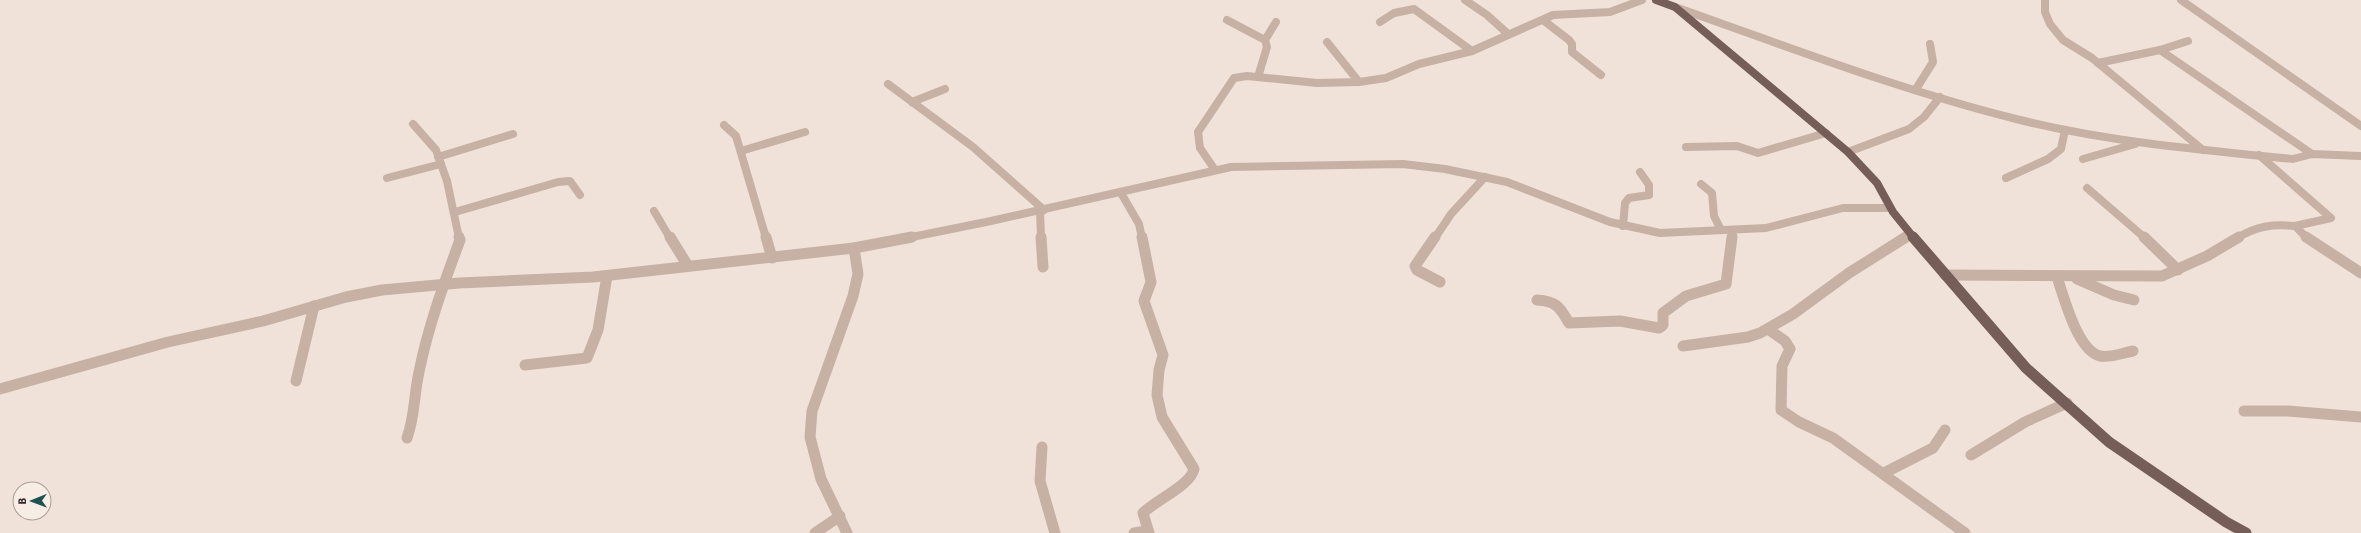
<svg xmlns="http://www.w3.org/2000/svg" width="2361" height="533" font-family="Signika,sans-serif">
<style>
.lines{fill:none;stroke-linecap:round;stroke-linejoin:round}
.minor-far1{stroke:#c7b1a5;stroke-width:8}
.minor{stroke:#c7b1a5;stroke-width:11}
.major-far1{stroke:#755e57;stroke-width:8}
.major{stroke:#755e57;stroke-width:11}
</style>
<rect width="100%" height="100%" fill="#f0e2d8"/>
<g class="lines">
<g class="minor-far1">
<path d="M1465,0L1487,15L1508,34"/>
<path d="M2045,0V12L2050,24L2063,40L2092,58L2203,150"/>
<path d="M2181,0L2361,126"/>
<path d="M1675,7C1789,47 1902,91 2020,120C2109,142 2202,150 2293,159L2312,154L2361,156"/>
<path d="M1227,20L1265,40L1267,47L1258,77"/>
<path d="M1543,20L1569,40L1572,44V52L1601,75"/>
<path d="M1380,22L1394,13L1414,9L1472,51"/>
<path d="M1265,40L1276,22"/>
<path d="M1327,42L1359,82"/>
<path d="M2160,50L2312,154"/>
<path d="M2098,63L2160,50L2188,41"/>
<path d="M888,84L973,147L1044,210"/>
<path d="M1916,89L1933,62L1930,44"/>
<path d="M912,102L945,89"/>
<path d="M413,124L436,150L447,181L459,238"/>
<path d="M724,125L736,136L766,238"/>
<path d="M1686,147L1737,146L1758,153L1826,133"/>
<path d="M741,151L805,132"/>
<path d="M1848,152L1909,129L1924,117L1940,97"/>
<path d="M2259,155L2331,218L2295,226"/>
<path d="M438,157L513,134"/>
<path d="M2083,159L2135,144"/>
<path d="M1215,170L1200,148L1198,132L1234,78L1247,76L1317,83L1359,82L1386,78L1419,64L1472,51L1553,15L1610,12L1642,0"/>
<path d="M387,178L441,164"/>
<path d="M2006,178L2048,159L2061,149L2065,130"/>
<path d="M1701,184L1712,193L1714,216L1721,230"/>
<path d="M2087,188L2145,238"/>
<path d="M1121,193L1139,224L1142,238"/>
<path d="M1040,210L1041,238"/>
<path d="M654,211L670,238"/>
<path d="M455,212L558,182L570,181L580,195"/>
<path d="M1623,226L1625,203L1629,198L1649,195V185L1640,172"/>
<path d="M907,238L991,221L1231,167L1403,164L1445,169L1507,182L1610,222L1660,233L1766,228L1843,208H1890"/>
<path d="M1435,238L1451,214L1485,177"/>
<path d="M1732,238L1733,230"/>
<path d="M1904,238L1910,234"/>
<path d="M2237,238C2257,226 2272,224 2295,226L2307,238"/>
</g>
<g class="minor">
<path d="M670,237L688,266"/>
<path d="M766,237L772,258"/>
<path d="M1041,237L1043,267"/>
<path d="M1142,237L1151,282L1144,301L1163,355L1159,370L1157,395L1162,417L1194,469C1191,485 1156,500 1143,513L1149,533"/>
<path d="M1435,237L1415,266L1417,270L1440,282"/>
<path d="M2144,237L2178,270"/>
<path d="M2306,237L2361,273"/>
<path d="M1945,275L2162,276L2207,256L2239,237"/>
<path d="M2057,277C2064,297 2077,350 2100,356C2110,358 2123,353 2133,351"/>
<path d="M2077,279L2114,295L2134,300"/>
<path d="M1537,300C1556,301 1560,307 1569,323L1620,321L1659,328L1663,325V313L1686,296L1726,284L1732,237"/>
<path d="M1768,329L1785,341L1790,349L1782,366L1781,410L1799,422L1833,438L1965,533"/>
<path d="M1683,346L1748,337L1760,333L1793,314L1849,273L1906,237"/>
<path d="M525,365L587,358L598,330L607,276"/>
<path d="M296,381L314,306"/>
<path d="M0,389L168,342L263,321L346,297L382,290L459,283L593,277L854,248L912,237"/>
<path d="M2244,411H2288L2361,417"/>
<path d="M407,438C415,416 414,394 419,372C428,327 444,283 460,240L459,237"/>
<path d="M1042,447L1040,481L1055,533"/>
<path d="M1971,455L2025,422L2067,403"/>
<path d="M1884,473L1933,448L1945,430"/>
<path d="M815,533L840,516"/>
<path d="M847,533L821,479L810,437L812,411L853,296L858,274L854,248"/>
<path d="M1134,533L1147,531"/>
</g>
<path class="major-far1" d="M1656,0L1675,7L1848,152L1877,183L1893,212L1914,238"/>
<path class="major" d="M1913,237L2026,368L2109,442L2226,522L2246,533"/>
</g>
<g transform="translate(32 501) rotate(269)"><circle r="19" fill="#f8ede4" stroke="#a99f98"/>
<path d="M0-3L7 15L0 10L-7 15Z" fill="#1d5251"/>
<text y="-6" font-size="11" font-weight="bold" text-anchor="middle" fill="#332926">B</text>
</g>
</svg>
